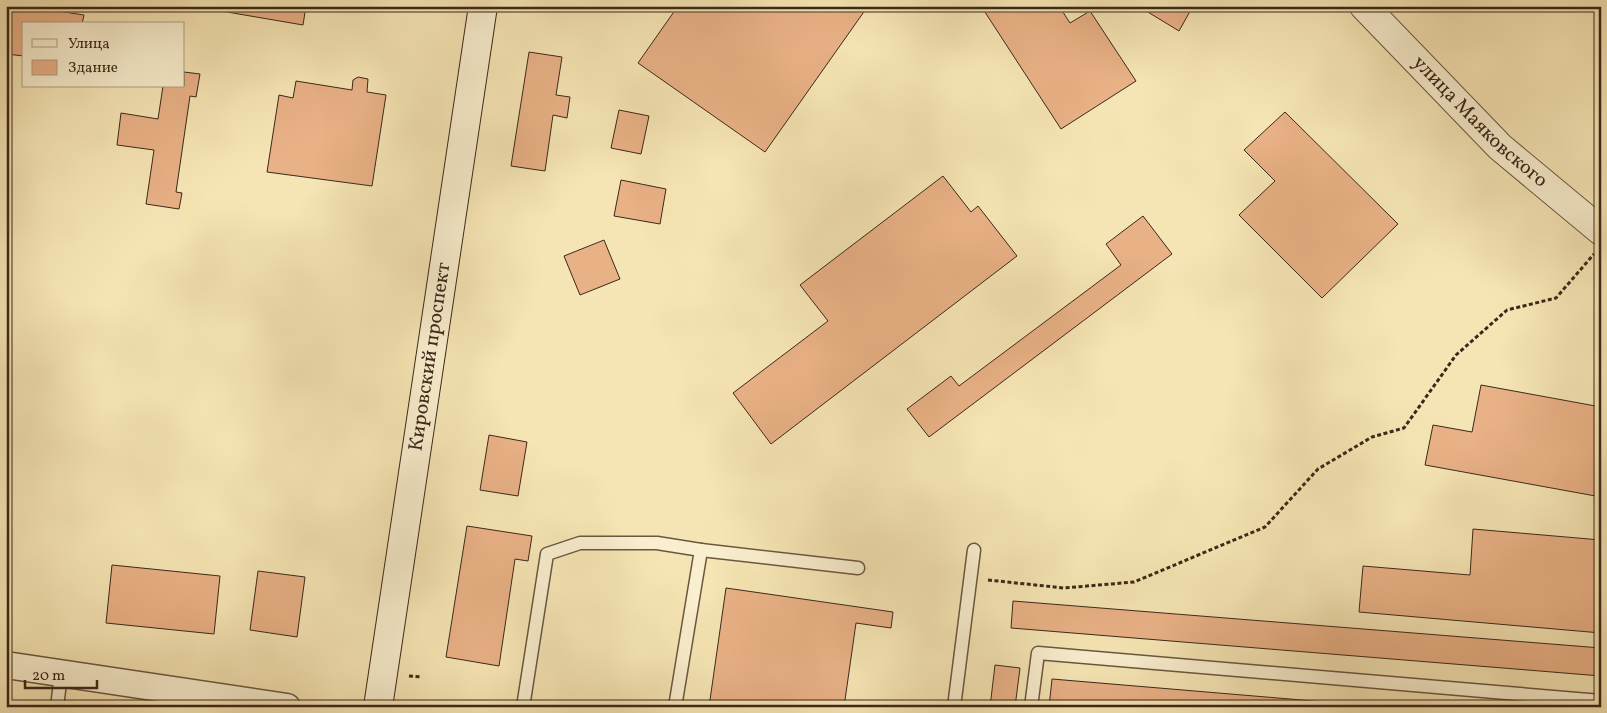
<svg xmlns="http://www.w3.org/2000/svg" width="1607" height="713" font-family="Vollkorn,serif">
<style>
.building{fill:#e9b186;stroke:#3b281a}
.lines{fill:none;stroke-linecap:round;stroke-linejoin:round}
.service-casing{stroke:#6a5740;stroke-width:15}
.minor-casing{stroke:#6a5740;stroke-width:29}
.tertiary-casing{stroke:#6a5740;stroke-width:30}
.secondary-casing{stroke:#3b281a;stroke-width:30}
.path{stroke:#3b281a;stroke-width:3;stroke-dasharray:4 2.5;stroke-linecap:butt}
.service{stroke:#f9eece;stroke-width:12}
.minor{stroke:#f9eece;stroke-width:26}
.tertiary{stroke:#f9eece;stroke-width:28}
.secondary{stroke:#f9eece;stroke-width:28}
.labels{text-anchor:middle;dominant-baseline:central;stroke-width:4;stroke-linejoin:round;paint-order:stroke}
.street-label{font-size:20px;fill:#3b281a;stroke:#f9eece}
</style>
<rect width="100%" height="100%" fill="#f6e5b4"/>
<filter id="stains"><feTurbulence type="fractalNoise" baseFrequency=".004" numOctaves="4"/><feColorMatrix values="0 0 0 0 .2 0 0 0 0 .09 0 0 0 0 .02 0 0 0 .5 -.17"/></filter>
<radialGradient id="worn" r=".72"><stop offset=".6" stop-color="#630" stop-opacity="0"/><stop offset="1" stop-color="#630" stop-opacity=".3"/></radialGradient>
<g class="building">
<path d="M6,6H25L84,15L82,24H24V56L6,54Z"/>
<path d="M192,6H306L303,25Z"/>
<path d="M678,6H868L765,152L638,63Z"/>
<path d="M981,6H1059L1070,23L1090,11L1136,81L1061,129Z"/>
<path d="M1138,6H1193L1179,31Z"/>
<path d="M529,52L562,57L556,95L570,97L567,118L553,115L545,171L511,166Z"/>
<path d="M184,72L200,74L196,97L190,96L176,192L182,193L179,209L146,204L154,150L117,145L121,113L158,119L163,86H184Z"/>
<path d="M358,77L368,79L367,92L386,95L372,186L267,172L279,95L293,98L296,81L352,90L353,80Z"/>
<path d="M619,110L649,116L641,154L611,148Z"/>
<path d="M1285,112L1398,224L1322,298L1239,215L1275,181L1244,150Z"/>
<path d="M943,176L971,212L978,206L1017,256L771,444L733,393L828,321L800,285Z"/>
<path d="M621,180L666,189L660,224L614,216Z"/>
<path d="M1143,216L1172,254L929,437L907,409L951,376L959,386L1121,265L1106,244Z"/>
<path d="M604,240L620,279L580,295L564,256Z"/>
<path d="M1481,385L1601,407V497L1425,465L1433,425L1472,432Z"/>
<path d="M489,435L527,442L518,496L480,490Z"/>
<path d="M467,526L532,536L528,561L515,559L499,666L446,657Z"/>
<path d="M1473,529L1601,540V633L1359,612L1363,566L1470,575Z"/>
<path d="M112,565L220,576L214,634L106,623Z"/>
<path d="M258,571L305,577L297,637L250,630Z"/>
<path d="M726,588L893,612L891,628L856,623L844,707H709Z"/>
<path d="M1013,601L1601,648V676L1011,628Z"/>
<path d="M995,665L1020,668L1015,707H990Z"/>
<path d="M1052,679L1385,707H1049Z"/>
</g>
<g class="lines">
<g class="service-casing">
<g id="service">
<path d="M701,550L858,568"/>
<path d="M57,707L61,674"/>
<path d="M523,707L547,554L580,543H657L701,550L675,707"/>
<path d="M954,707L974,550"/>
<path d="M1031,707L1038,653L1601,701"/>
</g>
</g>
<g class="minor-casing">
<path id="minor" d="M6,665L287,707"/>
</g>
<g class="tertiary-casing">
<g id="tertiary">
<path id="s1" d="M1364,6L1500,147L1601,231"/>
</g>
</g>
<g class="secondary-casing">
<g id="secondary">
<path id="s2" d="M378,707L483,6"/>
</g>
</g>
<g class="path">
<path d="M988,580L1064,588L1134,582L1265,527L1318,469L1372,437L1404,428L1456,355L1507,310L1556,298L1594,254"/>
<path d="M409,676L422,677"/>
</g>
<use href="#service" class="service"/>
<use href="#minor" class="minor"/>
<use href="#tertiary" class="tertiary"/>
<use href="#secondary" class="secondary"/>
</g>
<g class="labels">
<g class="street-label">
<text stroke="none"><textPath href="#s1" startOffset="164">улица Маяковского</textPath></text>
<text stroke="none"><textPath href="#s2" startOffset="354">Кировский проспект</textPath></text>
</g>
</g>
<rect width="1607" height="713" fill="none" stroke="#f6e5b4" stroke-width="25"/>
<rect x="8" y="8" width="1592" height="698" fill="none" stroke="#3b281a" stroke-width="2.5"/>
<rect x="12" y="12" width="1582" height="688" fill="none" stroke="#3b281a"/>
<rect x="22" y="22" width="162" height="65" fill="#f9eece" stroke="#ad9f86"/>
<rect x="32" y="39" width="25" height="8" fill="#f9eece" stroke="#ad9f86"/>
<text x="68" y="48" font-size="15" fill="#3b281a">Улица</text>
<rect x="32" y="60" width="25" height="15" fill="#e9b186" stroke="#ad9f86"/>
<text x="68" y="72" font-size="15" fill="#3b281a">Здание</text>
<path d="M25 680v8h72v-8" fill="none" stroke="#3b281a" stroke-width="2.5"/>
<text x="32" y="680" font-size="15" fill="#3b281a" stroke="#f9eece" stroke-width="4" paint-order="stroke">20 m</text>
<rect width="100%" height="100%" filter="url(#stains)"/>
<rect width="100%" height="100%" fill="url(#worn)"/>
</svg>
